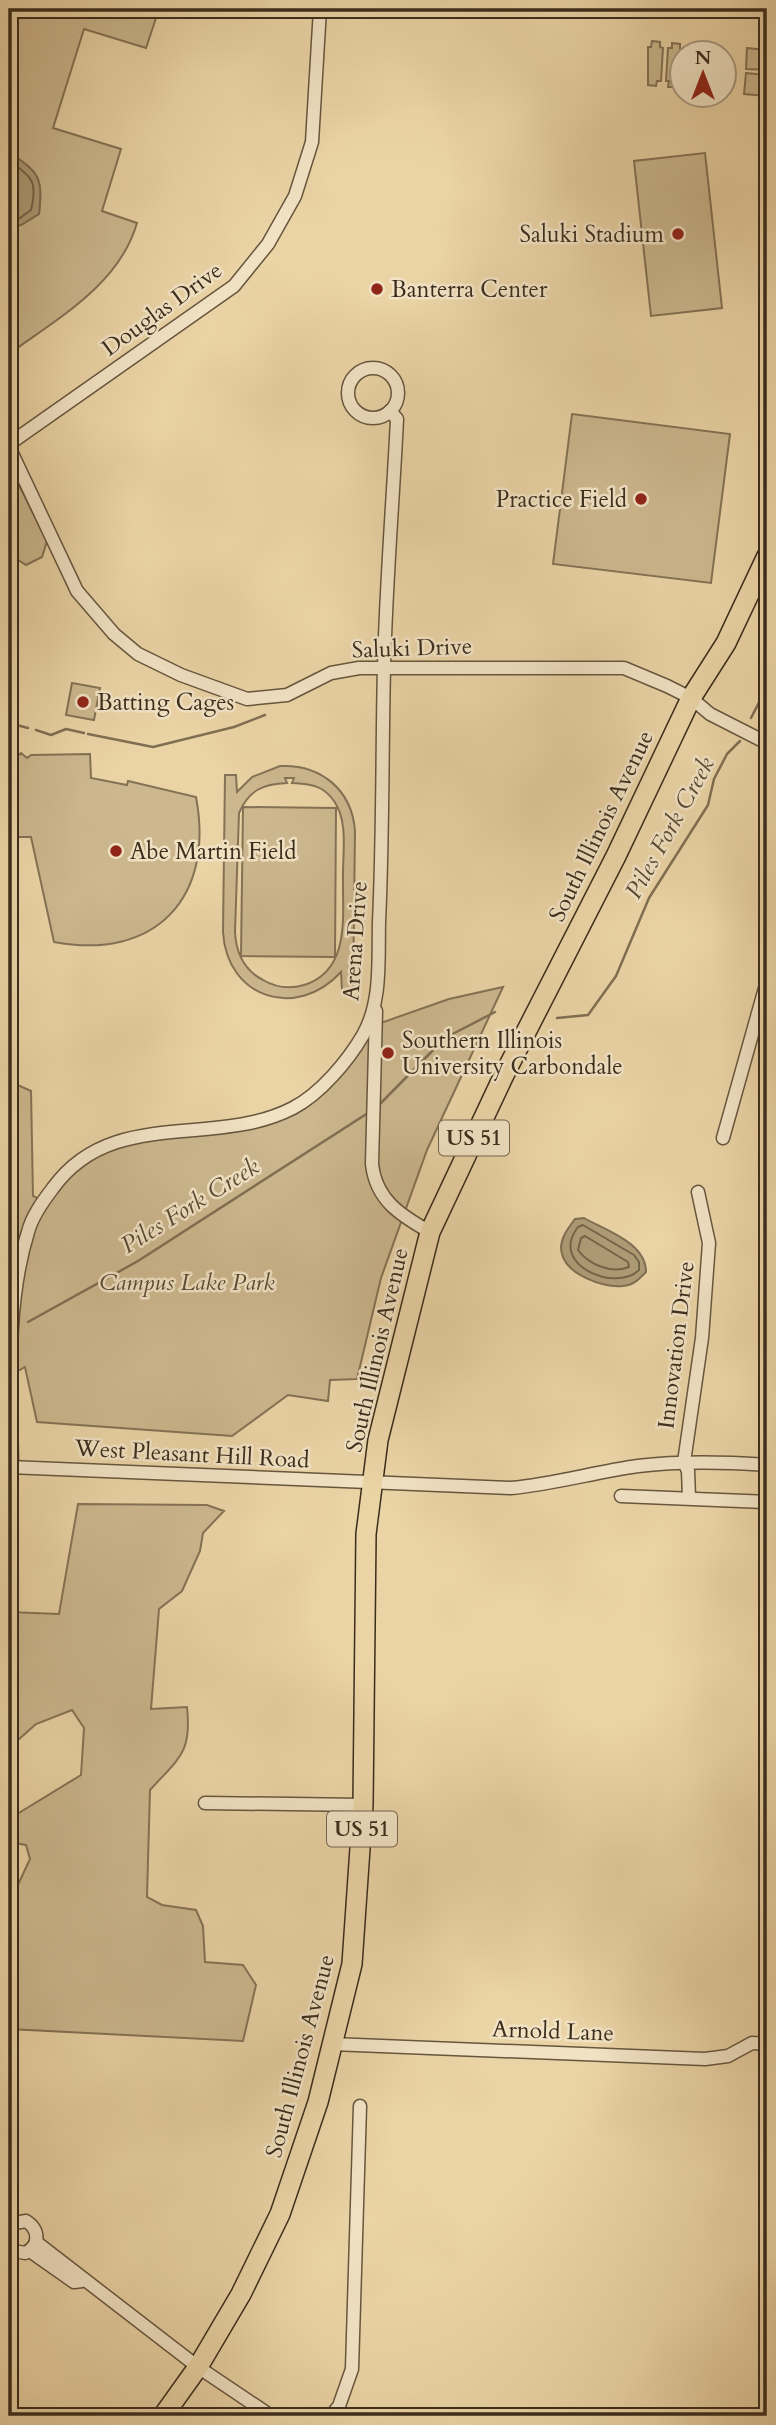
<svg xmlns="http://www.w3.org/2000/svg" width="776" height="2425" font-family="Cardo,serif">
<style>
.green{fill:#ccb78e;stroke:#847255;stroke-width:2;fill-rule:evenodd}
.water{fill:#ae9b76;stroke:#806f52;stroke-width:2}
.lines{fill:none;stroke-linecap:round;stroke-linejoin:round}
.shore{stroke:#746449;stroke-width:2}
.stream{stroke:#806f52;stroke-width:2.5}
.minor-casing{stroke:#67563e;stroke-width:15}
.highway-casing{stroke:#3b2d1c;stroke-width:22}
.minor{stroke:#f1e2c4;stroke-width:12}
.highway{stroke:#ead3a5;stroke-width:19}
.poi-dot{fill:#8f2418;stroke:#f1e2c4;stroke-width:2.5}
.labels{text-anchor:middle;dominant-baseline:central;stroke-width:5;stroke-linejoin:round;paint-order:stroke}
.shield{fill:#f1e2c4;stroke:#72634e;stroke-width:2}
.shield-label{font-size:21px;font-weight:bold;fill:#3b2d1c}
.poi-label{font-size:23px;fill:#3b2d1c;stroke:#f1e2c4;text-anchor:start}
.street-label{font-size:23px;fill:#3b2d1c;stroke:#f1e2c4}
.park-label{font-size:23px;font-style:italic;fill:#584933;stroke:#f1e2c4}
.water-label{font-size:24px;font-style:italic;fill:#584832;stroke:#f1e2c4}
</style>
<rect width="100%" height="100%" fill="#ead3a5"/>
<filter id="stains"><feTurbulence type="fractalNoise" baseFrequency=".00286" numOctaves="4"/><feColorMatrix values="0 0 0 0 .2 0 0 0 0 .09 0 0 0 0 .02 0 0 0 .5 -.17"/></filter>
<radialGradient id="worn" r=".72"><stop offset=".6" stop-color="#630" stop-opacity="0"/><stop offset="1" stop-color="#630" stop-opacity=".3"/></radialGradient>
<g class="green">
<path d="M9,9H159L146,48L84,29L53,128L121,149L102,211L137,223C119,285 58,318 9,354V226L21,225L39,214C43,176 39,173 9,152Z"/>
<path d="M652,41L660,42V47L663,48L661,81H657L656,86L648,85V47H651Z"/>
<path d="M672,43L680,44V49H683L681,82H677L676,87H668L669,81H666L668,48H672Z"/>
<path d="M747,48L767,50V70L746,69Z"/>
<path d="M746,73L767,75V96L744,94Z"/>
<path d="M705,153L722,308L651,316L634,161Z"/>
<path d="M572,414L730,434L711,583L553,564Z"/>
<path d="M9,465L47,541L42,557L26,565L9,554Z"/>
<path d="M72,683L100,688L94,720L66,715Z"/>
<path d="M21,753L27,758L31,755L90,754L91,778L127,785L128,781L196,797C215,897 156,961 54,942L31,837H13V778L9,773V764Z"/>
<path d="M280,766C321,764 352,790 355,831L353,990H342L341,972C297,1020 227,999 223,932L225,775H236L237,792L252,777ZM285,778H294L292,783C310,784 323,785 334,801C348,821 343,850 343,874C342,913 352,970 304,985C290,989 275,987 263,980C244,970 236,953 235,932L239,813C249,790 263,784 287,783Z"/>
<path d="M243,807L336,808L335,957L241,956Z"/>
<path d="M503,987L427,1150L381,1278L357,1379L330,1380L328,1401L288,1395L232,1436L37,1422L25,1367L9,1376V1081L31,1091L33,1196L43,1201L65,1171L110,1144L208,1130L293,1108L375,1025L449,999Z"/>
<path d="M78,1504L207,1505L224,1511L203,1533L200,1551L182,1591L159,1609L151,1709L187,1707C192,1753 179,1758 150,1790L147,1897L162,1905L196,1910L203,1926L205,1962L243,1965L256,1985L243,2041L9,2029V1890L16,1889L30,1859L26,1845L9,1842V1819L81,1775L84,1728L72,1710L36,1724L9,1748V1612L59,1614Z"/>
</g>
<g class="water">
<path d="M9,152C39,173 43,176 39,214L21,225L9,226Z"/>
<path d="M584,1218C607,1231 646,1243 646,1272C639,1279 634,1285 623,1286C604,1288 567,1275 562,1254C558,1241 568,1228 575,1219Z"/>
</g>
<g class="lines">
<g class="shore">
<path d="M9,161C32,177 38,181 31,210L20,218L9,219"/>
<path d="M583,1225L634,1255L639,1262V1270C616,1293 548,1265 578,1227Z"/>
<path d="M585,1236L628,1262L629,1267C612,1274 589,1265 578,1250L581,1238Z"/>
</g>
<g class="stream">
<path d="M751,718L767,687"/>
<path d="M9,723L28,728"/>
<path d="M36,730L51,735L66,729L84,733"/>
<path d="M88,734L153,747L234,727L265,715"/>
<path d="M557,1018L588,1015L616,976L649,898L708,805L714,779L727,754L740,741"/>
<path d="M378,1106L445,1038L495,1012"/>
<path d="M28,1322L138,1261L368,1113"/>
</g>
<g class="minor-casing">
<g id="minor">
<circle cx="373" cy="393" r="25"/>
<path d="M9,444L234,286L268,244L295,196L312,142L320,9"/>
<path d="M9,447L77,591L114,634L138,654L181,675L247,699L287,695L331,673L359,668H624L667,686L691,698L710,714L767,743"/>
<path d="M376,1011L372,1164C376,1200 400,1215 430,1232"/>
<path d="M723,1138L767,981"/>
<path d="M9,1467L511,1488C554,1484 595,1472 638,1466C681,1461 724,1462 767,1465"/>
<path d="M12,1467C11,1390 5,1306 28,1232C32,1216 43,1201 53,1188C112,1106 214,1149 293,1108C320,1094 348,1061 363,1035C382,1002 378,959 379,922C383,837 382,752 384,667C386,584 393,501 397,419L390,411"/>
<path d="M621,1496L767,1502"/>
<path d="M689,1497L688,1471L684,1462L702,1338L709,1243L698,1192"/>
<path d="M205,1803L363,1805"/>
<path d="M332,2044L705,2059L728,2056L752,2043L767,2044"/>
<path d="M9,2224L26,2221C40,2230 40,2246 25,2253L9,2250"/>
<path d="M36,2242L198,2367L271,2416"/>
<path d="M30,2251L74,2282L82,2281"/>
<path d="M331,2416L339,2406L352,2369L360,2106"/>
</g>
</g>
<g class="highway-casing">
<path id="highway" d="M163,2416L198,2367L241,2294L280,2214L318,2102L352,1964L363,1805L366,1534L378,1440L430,1232L503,1077L616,856L691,698L726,643L767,556"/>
</g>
<use href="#minor" class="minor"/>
<use href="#highway" class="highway"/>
</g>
<g class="poi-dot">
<circle cx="678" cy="234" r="7"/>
<circle cx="377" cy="289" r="7"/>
<circle cx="641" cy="499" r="7"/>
<circle cx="83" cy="702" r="7"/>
<circle cx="116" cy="851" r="7"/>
<circle cx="388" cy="1053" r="7"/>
</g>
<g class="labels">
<g class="shield">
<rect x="439" y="1120.5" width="70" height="35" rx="5"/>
<rect x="327" y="1811.5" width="70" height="35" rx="5"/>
</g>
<g class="shield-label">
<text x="474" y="1138">US 51</text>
<text x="362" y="1829">US 51</text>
</g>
<g class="poi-label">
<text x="664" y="234" text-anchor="end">Saluki Stadium</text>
<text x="391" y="289">Banterra Center</text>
<text x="627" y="499" text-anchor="end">Practice Field</text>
<text x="97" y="702">Batting Cages</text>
<text x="130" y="851">Abe Martin Field</text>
<text x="402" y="1040">Southern Illinois<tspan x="402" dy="26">University Carbondale</tspan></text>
</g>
<g class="street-label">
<text transform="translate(162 309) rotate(-36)">Douglas Drive</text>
<text transform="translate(412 648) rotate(-2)">Saluki Drive</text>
<text transform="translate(601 826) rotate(-64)">South Illinois Avenue</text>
<text transform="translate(355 941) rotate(-86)">Arena Drive</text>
<text transform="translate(676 1345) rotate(-83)">Innovation Drive</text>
<text transform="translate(377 1350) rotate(-77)">South Illinois Avenue</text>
<text transform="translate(192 1454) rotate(3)">West Pleasant Hill Road</text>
<text transform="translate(553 2031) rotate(2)">Arnold Lane</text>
<text transform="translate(300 2056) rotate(-75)">South Illinois Avenue</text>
</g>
<g class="park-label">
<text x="187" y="1282">Campus Lake Park</text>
</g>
<g class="water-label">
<text transform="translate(670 828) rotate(-61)">Piles Fork Creek</text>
<text transform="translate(190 1206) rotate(-32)">Piles Fork Creek</text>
</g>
</g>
<rect width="776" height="2425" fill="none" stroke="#ead3a5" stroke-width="35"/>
<rect x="10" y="10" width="755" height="2404" fill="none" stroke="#3b2d1c" stroke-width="3.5"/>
<rect x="18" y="18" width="741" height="2390" fill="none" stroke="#3b2d1c" stroke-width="2"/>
<g transform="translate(703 74)"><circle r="33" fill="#f1e2c4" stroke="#a89a81" stroke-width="2"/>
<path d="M0-5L12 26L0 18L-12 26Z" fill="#8f2418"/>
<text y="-10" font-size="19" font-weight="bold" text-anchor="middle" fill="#3b2d1c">N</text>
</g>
<rect width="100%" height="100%" filter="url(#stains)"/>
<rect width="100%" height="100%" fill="url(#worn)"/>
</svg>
